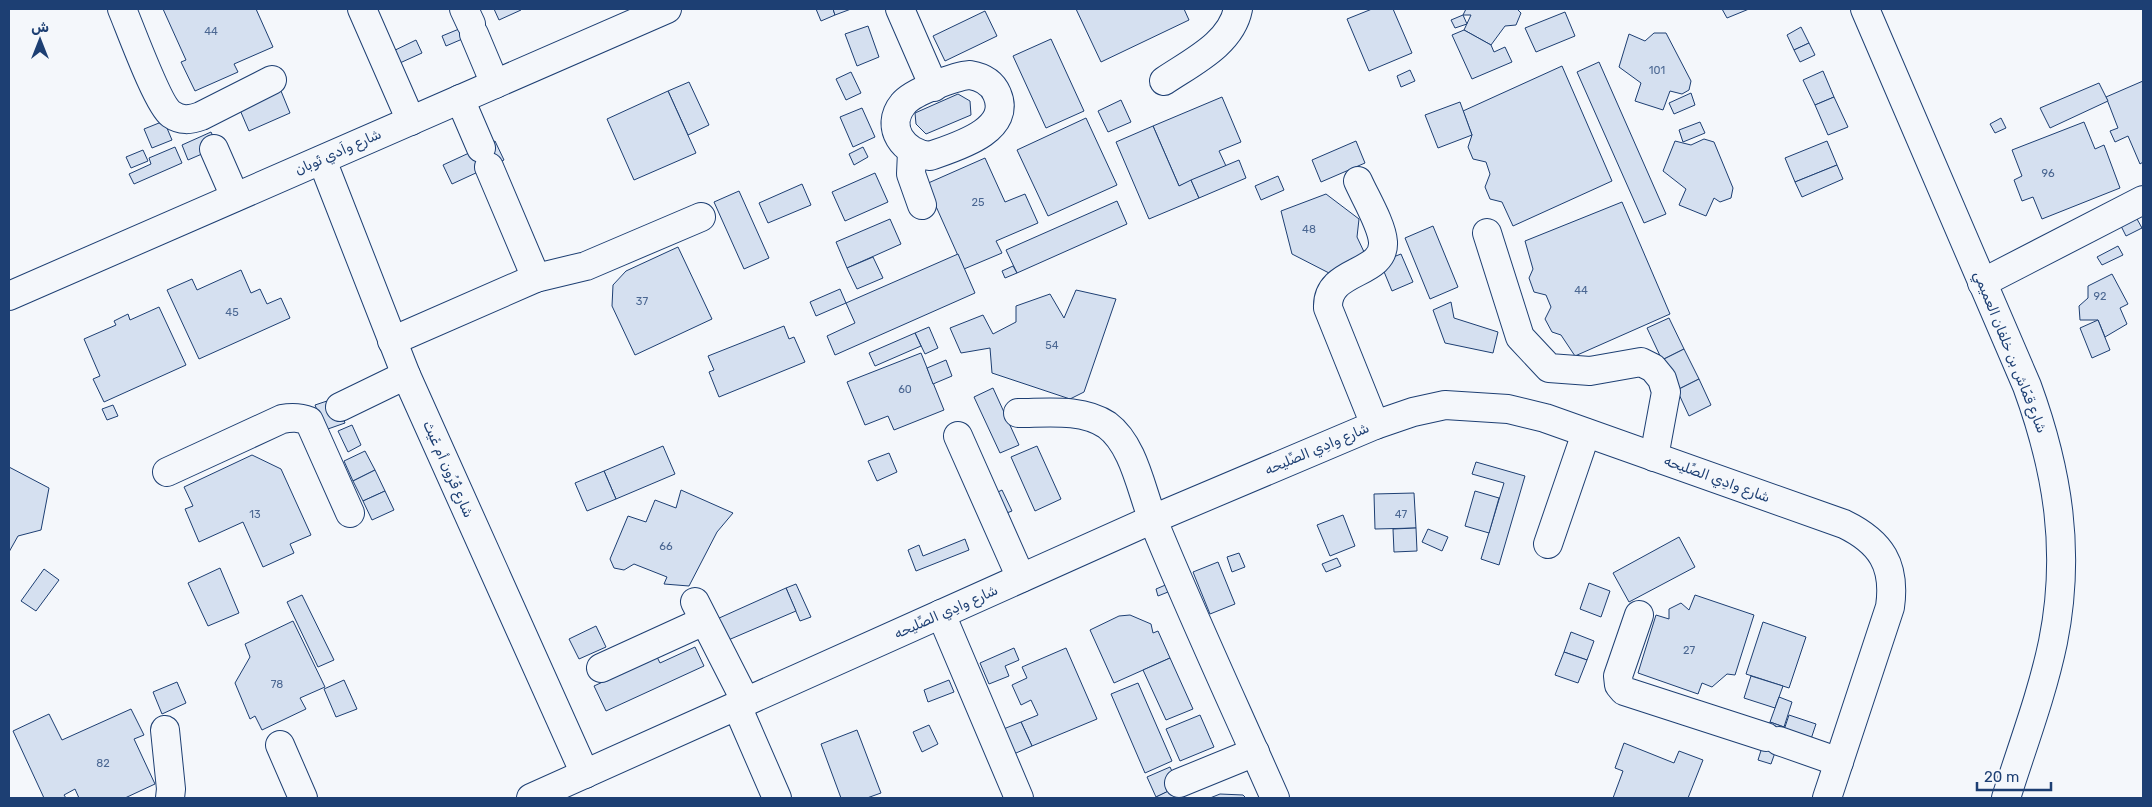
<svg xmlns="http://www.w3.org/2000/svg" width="2152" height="807" font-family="Rubik,'Noto Sans Arabic',sans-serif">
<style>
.building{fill:#d5e0f0;stroke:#1d3f73}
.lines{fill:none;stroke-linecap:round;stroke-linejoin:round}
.minor-casing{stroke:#1d3f73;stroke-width:30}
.minor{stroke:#f4f7fb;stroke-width:28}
.labels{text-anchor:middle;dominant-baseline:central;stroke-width:4;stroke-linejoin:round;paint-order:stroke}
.number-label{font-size:11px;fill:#4b6792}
.street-label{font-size:14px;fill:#1d3f73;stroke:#f4f7fb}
</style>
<rect width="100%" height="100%" fill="#f4f7fb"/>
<g class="building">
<path d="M163,9H256L273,47L234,64L238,72L195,91L181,62L186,60Z"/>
<path d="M494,9H521V10L499,20Z"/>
<path d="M816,9H833L835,15L821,21Z"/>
<path d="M833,9H851L835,15Z"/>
<path d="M1076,9H1184L1189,20L1101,62Z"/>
<path d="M1372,9H1393L1412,53L1369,71L1347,19Z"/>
<path d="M1466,9H1517L1521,13L1516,25L1505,26L1491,45L1464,30L1471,15H1463Z"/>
<path d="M1722,9H1749L1727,18Z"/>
<path d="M985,11L997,36L945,61L933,36Z"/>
<path d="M1565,12L1575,36L1536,52L1525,28Z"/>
<path d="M1463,15L1467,24L1455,28L1451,20Z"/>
<path d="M476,22L474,34L446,46L442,36Z"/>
<path d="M868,26L879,57L857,66L845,34Z"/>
<path d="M1801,27L1809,43L1794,50L1787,35Z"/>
<path d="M1464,30L1491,45L1494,52L1505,47L1512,62L1472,79L1452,35Z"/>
<path d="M1654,33H1666L1691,81L1689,90L1682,94L1670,91L1663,110L1635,101L1641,83L1619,67L1629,34L1645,41Z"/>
<path d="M1051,39L1084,111L1046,128L1013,56Z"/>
<path d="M416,40L422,53L391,67L385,55Z"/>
<path d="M1809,43L1815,55L1800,62L1794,50Z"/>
<path d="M1599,62L1666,214L1644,223L1577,72Z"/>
<path d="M1562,66L1612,181L1513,226L1502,202L1490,199L1485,187L1490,174L1486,162L1473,159L1468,147L1472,135L1463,111Z"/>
<path d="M1410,70L1415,81L1401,87L1397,76Z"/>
<path d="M1823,71L1834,97L1815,105L1803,80Z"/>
<path d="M851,72L861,93L846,100L836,79Z"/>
<path d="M2143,81V162L2140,164L2128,136L2115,142L2110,131L2118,128L2106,97Z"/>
<path d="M689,82L709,125L688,135L668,91Z"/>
<path d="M2099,83L2108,101L2050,128L2040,108Z"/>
<path d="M281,91L290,113L249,131L240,110Z"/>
<path d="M668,91L696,153L634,180L607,119Z"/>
<path d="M1691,93L1695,105L1674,114L1669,103Z"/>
<path d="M958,94L970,101L971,115L926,134L916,124L915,113Z"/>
<path d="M1222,97L1241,142L1219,151L1226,166L1179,186L1153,126Z"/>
<path d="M1834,97L1848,127L1828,135L1815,105Z"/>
<path d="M1121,100L1131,122L1108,132L1098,111Z"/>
<path d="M1460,102L1472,135L1438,148L1425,115Z"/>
<path d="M862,108L875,137L853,147L840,117Z"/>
<path d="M1086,118L1117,185L1048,216L1017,150Z"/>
<path d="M2001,118L2006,128L1995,133L1990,124Z"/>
<path d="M164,121L172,140L152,148L144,129Z"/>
<path d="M1700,122L1705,133L1683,142L1679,130Z"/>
<path d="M2084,122L2095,149L2104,145L2120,188L2042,219L2033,197L2022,201L2014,180L2022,176L2012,150Z"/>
<path d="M1153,126L1179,186L1191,180L1199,198L1149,219L1116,142Z"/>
<path d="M211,132L218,147L188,160L182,145Z"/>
<path d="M1704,139L1714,142L1733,188L1731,198L1720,202L1714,198L1706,216L1679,205L1686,189L1663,171L1675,141L1691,145Z"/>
<path d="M495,141L504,160L452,184L443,165Z"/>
<path d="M1356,141L1365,163L1321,182L1312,160Z"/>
<path d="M1827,141L1837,165L1795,182L1785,158Z"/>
<path d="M175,147L182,163L134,184L129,174L151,164L149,158Z"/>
<path d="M863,147L868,157L854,165L849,154Z"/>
<path d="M143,150L148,161L131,168L126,157Z"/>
<path d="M985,158L1005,202L1025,194L1038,223L996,241L1002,253L964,269L926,184Z"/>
<path d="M1239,160L1246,178L1199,198L1191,180Z"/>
<path d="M1837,165L1843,179L1802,197L1795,182Z"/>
<path d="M875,173L888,202L845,221L832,192Z"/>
<path d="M1278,176L1284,190L1261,200L1255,186Z"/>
<path d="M802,184L811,205L768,223L759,203Z"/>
<path d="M739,191L769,258L744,269L714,202Z"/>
<path d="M1326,194L1359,219L1357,237L1365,254L1329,273L1292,254L1281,211Z"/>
<path d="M1117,201L1127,224L1017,273L1006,250Z"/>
<path d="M1622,202L1670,314L1575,356L1561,335L1552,332L1545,319L1551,307L1546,295L1534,292L1529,278L1533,269L1525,241Z"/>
<path d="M2132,210L2142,228L2126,236L2117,218Z"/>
<path d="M890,219L901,244L847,268L836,242Z"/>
<path d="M1433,226L1458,287L1430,299L1405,238Z"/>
<path d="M2118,246L2123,255L2102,265L2097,257Z"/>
<path d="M678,247L712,319L635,355L612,306L613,285L626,271Z"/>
<path d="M958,254L975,293L835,355L827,336L855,323L846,303Z"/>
<path d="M1401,254L1413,282L1392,291L1380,262Z"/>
<path d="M873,257L883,278L857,289L847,268Z"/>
<path d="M1013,266L1017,273L1005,278L1002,271Z"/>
<path d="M241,270L251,293L260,289L267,304L281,298L290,318L199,359L167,290L192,279L197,290Z"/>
<path d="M2112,274L2128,304L2120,308L2127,324L2105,337L2098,320H2080L2079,306L2088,298V286Z"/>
<path d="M840,289L846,303L816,316L810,302Z"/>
<path d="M1076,290L1116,299L1084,392L1070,399L992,373L990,348L961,353L950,328L983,315L993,334L1016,322V306L1050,294L1064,318Z"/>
<path d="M1451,302L1454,318L1498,332L1493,353L1445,343L1433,310Z"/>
<path d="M159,307L186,365L104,402L93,379L100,376L84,339L116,325L114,321L128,314L130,320Z"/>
<path d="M1669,318L1684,349L1662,360L1647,328Z"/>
<path d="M2098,320L2110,350L2092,358L2080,328Z"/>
<path d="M784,326L789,339L794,337L805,362L719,397L709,372L714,370L708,356Z"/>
<path d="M929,327L938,348L925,354L915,333Z"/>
<path d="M915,333L921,346L875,366L869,353Z"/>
<path d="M1684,349L1699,379L1677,390L1662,360Z"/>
<path d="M921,353L944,410L894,430L888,416L865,425L847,382Z"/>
<path d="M946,360L952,376L933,384L927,368Z"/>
<path d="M1699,379L1711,405L1689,416L1677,390Z"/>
<path d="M993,388L1019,445L1000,453L974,397Z"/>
<path d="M336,398L345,423L325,430L315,405Z"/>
<path d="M113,405L118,416L107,420L102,409Z"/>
<path d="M352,425L361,445L348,452L338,431Z"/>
<path d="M663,446L675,474L616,499L604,471Z"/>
<path d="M1037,446L1061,499L1035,511L1011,457Z"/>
<path d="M365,451L375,470L353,481L344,461Z"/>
<path d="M889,453L897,472L877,481L868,461Z"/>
<path d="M252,455L281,469L311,535L290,544L294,553L263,567L243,522L199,542L185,509L193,506L184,487Z"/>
<path d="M1476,462L1525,476L1499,565L1481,559L1504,483L1472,474Z"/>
<path d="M9,467L49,488L41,530L18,536L9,552Z"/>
<path d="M375,470L385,491L363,501L353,481Z"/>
<path d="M604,471L616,499L587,511L575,483Z"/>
<path d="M681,490L733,513L717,532L689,586L664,584L667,577L634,564L624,570L614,568L610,559L628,516L646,522L655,500L676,508Z"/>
<path d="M1002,490L1012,511L999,516L990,496Z"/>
<path d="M385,491L394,510L372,520L363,501Z"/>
<path d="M1475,491L1499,498L1489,533L1465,526Z"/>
<path d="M1414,493L1416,528L1375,529L1374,494Z"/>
<path d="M1343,515L1355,546L1330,556L1317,525Z"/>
<path d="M1416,528L1417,551L1394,552L1393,529Z"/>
<path d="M1428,529L1448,537L1442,551L1422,542Z"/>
<path d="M1679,537L1695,567L1629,602L1613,573Z"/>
<path d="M965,539L969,550L916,571L908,550L919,545L923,556Z"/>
<path d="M1239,553L1245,567L1232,572L1227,557Z"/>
<path d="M1337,558L1341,566L1326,572L1322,564Z"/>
<path d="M1218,562L1235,604L1210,614L1193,572Z"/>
<path d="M220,568L239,613L208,626L188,583Z"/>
<path d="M44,569L59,580L36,611L21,601Z"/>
<path d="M1175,581L1178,588L1158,596L1156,589Z"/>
<path d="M1589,583L1610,591L1601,617L1580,609Z"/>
<path d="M796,584L811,617L800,621L786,588Z"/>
<path d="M786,588L796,611L726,641L717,619Z"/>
<path d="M302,595L334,660L318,667L287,602Z"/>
<path d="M1695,595L1754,615L1735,675L1727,674L1712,687L1702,683L1698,694L1638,673L1656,615L1669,619V609L1681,603L1689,610Z"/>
<path d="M1130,615L1151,624L1153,633L1158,631L1170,658L1114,683L1090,630L1119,616Z"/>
<path d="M293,621L325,687L300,698L306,709L262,730L255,716L250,719L235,683L250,657L245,644Z"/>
<path d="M1763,622L1806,637L1789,688L1746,674Z"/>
<path d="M596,626L606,647L579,659L569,639Z"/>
<path d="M1571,632L1594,641L1587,660L1564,652Z"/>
<path d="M695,647L704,666L606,711L594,686L657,657L660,663Z"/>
<path d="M1014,648L1019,660L1005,666L1009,676L989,684L980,663Z"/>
<path d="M1066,648L1097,719L1032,746L1021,722L1038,715L1031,700L1021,705L1012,685L1027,678L1022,667Z"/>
<path d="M1564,652L1587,660L1578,683L1555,675Z"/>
<path d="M1170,658L1193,709L1166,720L1143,670Z"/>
<path d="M1751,676L1783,686L1775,708L1744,698Z"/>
<path d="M344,680L357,709L336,717L324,689Z"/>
<path d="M949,680L954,692L928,702L924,690Z"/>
<path d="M177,682L186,703L162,714L153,692Z"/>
<path d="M1138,683L1172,761L1145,773L1111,694Z"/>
<path d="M1779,697L1792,702L1784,727L1770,722Z"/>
<path d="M131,709L144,735L134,739L155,784L125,798H79L75,789L64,795L66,798H44L13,731L49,714L62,740Z"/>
<path d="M1200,715L1214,747L1180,761L1166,729Z"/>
<path d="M1789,715L1816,724L1811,739L1784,730Z"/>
<path d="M1021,722L1032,746L1007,757L996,732Z"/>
<path d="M1770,722L1784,727L1771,764L1758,760Z"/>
<path d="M929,725L938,744L922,752L913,732Z"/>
<path d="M857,730L881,793L867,798H841L821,744Z"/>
<path d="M1624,743L1674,763L1679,751L1703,760L1688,798H1613L1623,771L1615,768Z"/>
<path d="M1170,767L1179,786L1156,797L1147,777Z"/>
<path d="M1179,786L1185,798H1157L1156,797Z"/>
<path d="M1220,794L1243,795L1246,798H1210Z"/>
</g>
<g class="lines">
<g class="minor-casing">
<g id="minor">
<path d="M122,9C130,28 158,105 171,114C181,121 190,120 201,116L272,80"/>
<path d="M362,9L411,121"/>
<path d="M464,9L471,24"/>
<path d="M900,9L934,87"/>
<path d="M1865,9L2027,386C2058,471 2071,552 2053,642C2042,695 2022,747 2006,798"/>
<path d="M474,34L495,84"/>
<path d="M970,75C982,77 992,82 997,94C1013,131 955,147 930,156C904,154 884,127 903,104C912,92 956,76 970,75Z"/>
<path d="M1164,81C1192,62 1231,44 1238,9"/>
<path d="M460,99L481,148"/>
<path d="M214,149L235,197"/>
<path d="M912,152L911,174L922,205"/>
<path d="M322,160L406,375L585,774"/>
<path d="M489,167L536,278"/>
<path d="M1358,181C1365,197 1382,225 1383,242C1385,276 1326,268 1328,308L1375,425"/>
<path d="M1487,233L1520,337L1549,368L1590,371L1641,362L1653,368L1662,379L1666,392L1654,457"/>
<path d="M1982,283L2143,200"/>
<path d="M9,296L667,9"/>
<path d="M392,341L536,278L586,266L701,217"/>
<path d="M340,407L406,375"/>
<path d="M1018,413C1046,413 1082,408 1107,425C1134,445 1141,490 1153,520C1191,613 1234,705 1275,798"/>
<path d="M958,436L1021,578"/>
<path d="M167,472L282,419C292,417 299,417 309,421L350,513"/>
<path d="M1548,544L1586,433"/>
<path d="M695,602L746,702"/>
<path d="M941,614L1019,798"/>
<path d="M1639,615L1618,676L1619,685L1624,691L1766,737"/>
<path d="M601,668L704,621"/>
<path d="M737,706L777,798"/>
<path d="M165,730L171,789L170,798"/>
<path d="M1779,741L1839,762"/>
<path d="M280,745L303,798"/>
<path d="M1179,783L1255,752"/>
<path d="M531,798L1153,519L1375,425L1413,412L1445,405L1508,409L1545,418L1844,524C1881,542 1896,565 1890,607L1827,798"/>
</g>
</g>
<use href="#minor" class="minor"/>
</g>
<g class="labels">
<g class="number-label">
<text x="211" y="31">44</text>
<text x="1657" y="70">101</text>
<text x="2048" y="173">96</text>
<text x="978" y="202">25</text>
<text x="1309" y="229">48</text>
<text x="1581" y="290">44</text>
<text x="2100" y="296">92</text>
<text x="642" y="301">37</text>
<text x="232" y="312">45</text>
<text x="1052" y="345">54</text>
<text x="905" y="389">60</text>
<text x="255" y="514">13</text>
<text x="1401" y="514">47</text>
<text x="666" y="546">66</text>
<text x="1689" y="650">27</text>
<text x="277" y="684">78</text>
<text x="103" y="763">82</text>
</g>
<g class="street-label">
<text transform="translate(338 152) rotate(-24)">شارع واَدي ثَوبان</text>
<text transform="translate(2010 352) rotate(68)">شارع قمّاش بن خلفان العميمي</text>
<text transform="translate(1317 449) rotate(-23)">شارع وادِي الصِّليحه</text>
<text transform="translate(448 469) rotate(66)">شارع قُرُون أم غَيث</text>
<text transform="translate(1717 479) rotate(20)">شارع وادِي الصِّليحه</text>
<text transform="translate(946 612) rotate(-24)">شارع وادِي الصِّليحه</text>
</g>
</g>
<rect width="2152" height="807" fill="none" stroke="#1d3f73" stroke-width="20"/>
<g transform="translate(40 40)" stroke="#f4f7fb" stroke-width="4" paint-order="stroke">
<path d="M0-4L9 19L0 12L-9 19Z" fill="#1d3f73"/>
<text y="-8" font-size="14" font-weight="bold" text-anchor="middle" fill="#1d3f73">ش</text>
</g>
<path d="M1977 782v8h74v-8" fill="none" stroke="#1d3f73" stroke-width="2.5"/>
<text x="1984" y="782" font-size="15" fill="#1d3f73" stroke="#f4f7fb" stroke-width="4" paint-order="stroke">20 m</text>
</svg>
